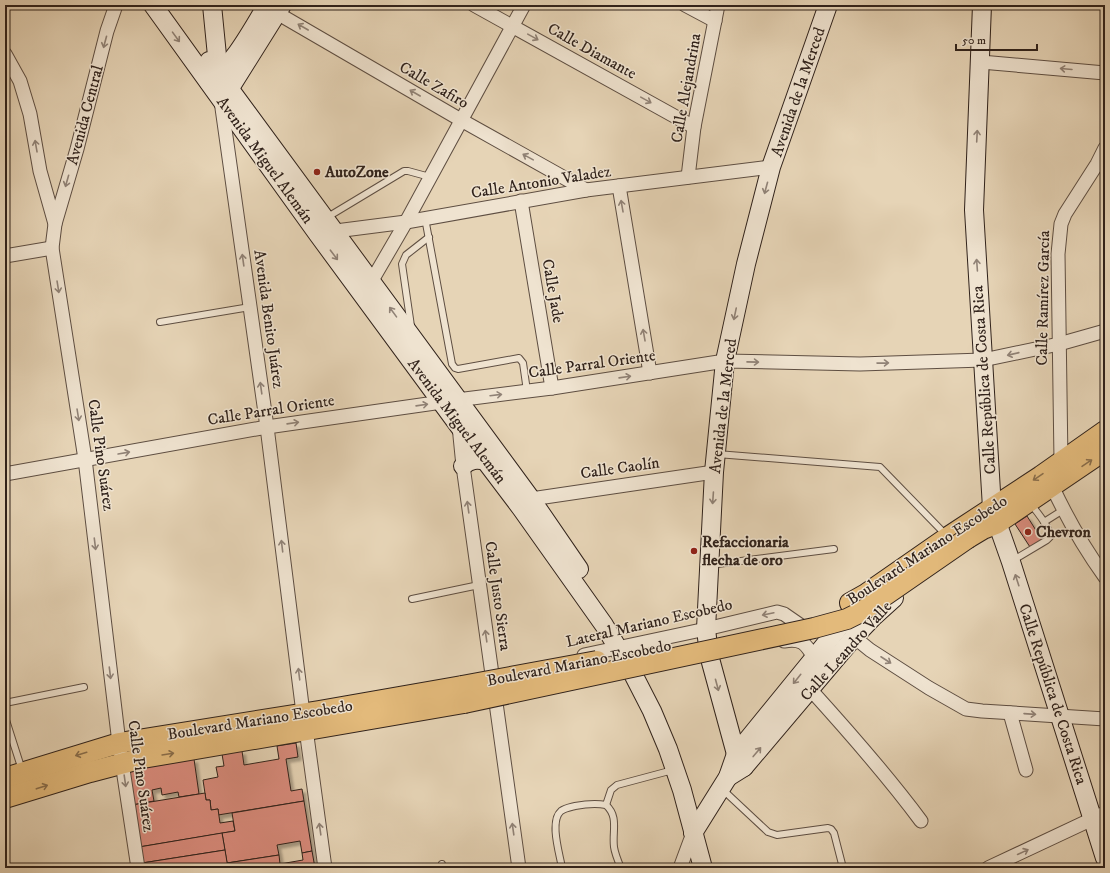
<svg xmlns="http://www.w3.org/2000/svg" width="1110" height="873" font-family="'IM FELL DW Pica',serif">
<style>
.building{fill:#d98b7c;stroke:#30221b;filter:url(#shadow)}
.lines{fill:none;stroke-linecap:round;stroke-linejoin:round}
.lane-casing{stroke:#5e4e42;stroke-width:8}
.street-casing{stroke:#5e4e42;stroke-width:15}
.secondary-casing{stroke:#30221b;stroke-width:20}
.primary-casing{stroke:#30221b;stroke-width:22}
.lane{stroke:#efe3d0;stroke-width:6}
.street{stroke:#efe3d0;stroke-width:13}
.secondary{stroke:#efe3d0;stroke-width:18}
.primary{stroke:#e3ba7b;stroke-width:20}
.primary-bridge-casing{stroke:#30221b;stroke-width:22;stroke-linecap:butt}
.primary-bridge{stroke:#e3ba7b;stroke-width:20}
.oneway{stroke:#908276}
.oneway2{stroke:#8a6e4b}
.poi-dot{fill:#8f2418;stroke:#efe3d0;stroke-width:1.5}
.labels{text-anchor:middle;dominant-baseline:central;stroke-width:3;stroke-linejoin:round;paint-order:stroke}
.street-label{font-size:16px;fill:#30221b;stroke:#efe3d0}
.poi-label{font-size:16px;font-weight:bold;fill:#30221b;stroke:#efe3d0;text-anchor:start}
</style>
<defs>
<filter id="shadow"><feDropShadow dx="3.5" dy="3.5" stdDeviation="1" flood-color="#0004"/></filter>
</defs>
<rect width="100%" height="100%" fill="#e6d4b6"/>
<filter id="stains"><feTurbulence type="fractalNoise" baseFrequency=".005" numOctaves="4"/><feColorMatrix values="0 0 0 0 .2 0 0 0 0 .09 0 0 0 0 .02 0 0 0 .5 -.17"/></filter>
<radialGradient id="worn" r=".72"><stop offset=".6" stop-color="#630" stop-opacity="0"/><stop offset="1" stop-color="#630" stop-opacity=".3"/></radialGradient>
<g class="building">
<path d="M1027,516L1042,540L1030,547L1015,524Z"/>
<path d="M296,743L298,757L286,759L291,791L302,789L304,801L218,815V809L211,810L210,800H206L203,780L218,777L216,767L224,766L222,754L242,751L244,765L279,759L277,746Z"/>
<path d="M194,759L199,794L179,797L178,792L162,795L161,788L152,790L154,801L132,805L127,770Z"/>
<path d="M205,793L206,800H210L211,810L218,809L220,823L233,821L235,831L139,847L132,805Z"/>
<path d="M304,801L312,851L302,853L300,841L277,845L279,855L227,863L222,833L235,831L232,813Z"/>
<path d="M222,833L225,850L142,863L139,847Z"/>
<path d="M225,850L228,868H143L142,863Z"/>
<path d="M312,851L315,868H228L227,863L279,855L280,864L303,860L302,853Z"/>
</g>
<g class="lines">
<g class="lane-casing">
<g id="lane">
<path d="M326,218L404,171H408L430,177"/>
<path d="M425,218L452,364L455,368L458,369L519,358L523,363L527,391"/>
<path d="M160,322L250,307"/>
<path d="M411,326L402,264L406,255L429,237"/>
<path d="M717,454L880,467L947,536"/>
<path d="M1044,522L1063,510"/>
<path d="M1012,561L1047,540L1050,537C1051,528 1036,511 1030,503"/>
<path d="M710,565L834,549"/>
<path d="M412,599L479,585"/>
<path d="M5,703L84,687"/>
<path d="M5,717L22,770"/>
<path d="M722,789L768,832L777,835L828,828L831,829L834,833L843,868"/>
<path d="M606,805L611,790L617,785L673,770"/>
<path d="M442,864L443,868"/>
<path d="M562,868C560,855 549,821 561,811C565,808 571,807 575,806C586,804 595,803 606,805C619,817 612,831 614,847C615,854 618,861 621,868"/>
</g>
</g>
<g class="street-casing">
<g id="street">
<path d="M474,5L694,127"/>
<path d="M685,5L715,21"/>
<path d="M270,9L461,120L586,190"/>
<path d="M5,54L20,81L30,114L40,171L55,224L52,248L85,459L119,743L138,868"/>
<path d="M981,62L1105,73"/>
<path d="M221,101L267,427L303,713L311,710"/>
<path d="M688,177L694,127L718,5"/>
<path d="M619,186L650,373"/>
<path d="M521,201L552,388"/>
<path d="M55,224L77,149L107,31L116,5"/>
<path d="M328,232L406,222L586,190L771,167"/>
<path d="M5,256L52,248"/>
<path d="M367,289L406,222L524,5"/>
<path d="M459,426L463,466L519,868"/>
<path d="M1061,461L1058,254L1061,224L1065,214L1097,164L1105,148"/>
<path d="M5,474L267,427L449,401L552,388L725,361L860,364L983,360L1059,344L1105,331"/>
<path d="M1052,486C1067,518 1084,548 1105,577"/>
<path d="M531,499L714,472"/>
<path d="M852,629L854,637L870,650L929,688L966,709L982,711L1105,719"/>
<path d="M784,641C801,638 806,643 814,658"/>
<path d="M584,655L706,629L777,612L784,614L810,632"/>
<path d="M810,689C849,732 887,775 921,821"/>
<path d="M1010,713L1026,770"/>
<path d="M306,729L325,868"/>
<path d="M680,868L693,833"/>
<path d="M988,868L1105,813"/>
</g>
</g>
<g class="secondary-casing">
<g id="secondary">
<path d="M153,5L317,233L459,426L521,508L604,625L632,672L652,711L668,749L682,790L703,868"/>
<path d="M212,5L219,76"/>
<path d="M982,5L974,210L992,508L1011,562L1105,858"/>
<path d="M209,61L531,499L579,569"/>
<path d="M209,82C233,66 252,30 267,5"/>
<path d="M222,95L230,88L282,5"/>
<path d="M463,466C470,459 477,459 486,461"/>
<path d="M744,767L736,754L709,655L706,629L714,472L725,361L746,264L771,167L828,5"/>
<path d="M728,777L744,767L854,637L873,617L894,598"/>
<path d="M693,833L728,777L736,754L850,614"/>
</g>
</g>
<g class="primary-casing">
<g id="primary">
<path d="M968,538L983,529L996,524L1105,450"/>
<path d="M850,603L866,594L948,537L1041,476L1105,431"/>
<path d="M5,778L119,743L319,711L462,686"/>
<path d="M5,798L90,772L143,758L464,703"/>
</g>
</g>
<use href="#lane" class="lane"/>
<use href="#street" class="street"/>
<use href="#secondary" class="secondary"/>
<use href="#primary" class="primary"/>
<g class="primary-bridge-casing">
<g id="primary-bridge">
<path d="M462,686L597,661"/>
<path d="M464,703L814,628L847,619L861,612L968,538"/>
</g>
</g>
<use href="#primary-bridge" class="primary-bridge"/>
</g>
<defs><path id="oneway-shaft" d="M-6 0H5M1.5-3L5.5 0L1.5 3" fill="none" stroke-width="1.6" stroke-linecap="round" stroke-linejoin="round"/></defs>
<g class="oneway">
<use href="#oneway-shaft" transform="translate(303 27) rotate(-150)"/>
<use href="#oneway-shaft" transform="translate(176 37) rotate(54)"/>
<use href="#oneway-shaft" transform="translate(533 37) rotate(29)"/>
<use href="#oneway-shaft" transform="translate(105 42) rotate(105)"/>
<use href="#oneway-shaft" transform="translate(1066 69) rotate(-175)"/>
<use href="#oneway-shaft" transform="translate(415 93) rotate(-150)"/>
<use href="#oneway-shaft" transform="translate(646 100) rotate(29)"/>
<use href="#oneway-shaft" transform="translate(977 136) rotate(-87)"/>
<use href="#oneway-shaft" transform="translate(36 146) rotate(-100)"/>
<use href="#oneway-shaft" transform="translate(528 157) rotate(-151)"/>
<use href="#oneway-shaft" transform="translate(67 181) rotate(106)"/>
<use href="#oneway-shaft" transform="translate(766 188) rotate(105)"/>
<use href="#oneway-shaft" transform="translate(622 206) rotate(-100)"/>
<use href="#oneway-shaft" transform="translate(334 255) rotate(53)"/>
<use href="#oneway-shaft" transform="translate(243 260) rotate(-98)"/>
<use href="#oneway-shaft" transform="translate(977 265) rotate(-94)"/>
<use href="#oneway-shaft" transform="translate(58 287) rotate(81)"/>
<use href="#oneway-shaft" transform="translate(393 312) rotate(-126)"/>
<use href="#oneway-shaft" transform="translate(735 314) rotate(102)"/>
<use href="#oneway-shaft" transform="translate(644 335) rotate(-100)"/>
<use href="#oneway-shaft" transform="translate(1013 354) rotate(167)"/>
<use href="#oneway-shaft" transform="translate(753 362) rotate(1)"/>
<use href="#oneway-shaft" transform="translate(883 363) rotate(-1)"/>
<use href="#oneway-shaft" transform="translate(625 377) rotate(-8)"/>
<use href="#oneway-shaft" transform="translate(261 388) rotate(-98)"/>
<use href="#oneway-shaft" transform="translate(496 395) rotate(-7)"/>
<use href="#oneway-shaft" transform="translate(422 405) rotate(-8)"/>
<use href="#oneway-shaft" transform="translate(78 415) rotate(81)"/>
<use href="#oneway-shaft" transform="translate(293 423) rotate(-8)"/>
<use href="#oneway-shaft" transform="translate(124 453) rotate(-10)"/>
<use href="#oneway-shaft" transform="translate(713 498) rotate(94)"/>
<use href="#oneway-shaft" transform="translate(468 507) rotate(-98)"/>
<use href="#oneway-shaft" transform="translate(95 544) rotate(83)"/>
<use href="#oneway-shaft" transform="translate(282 546) rotate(-97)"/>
<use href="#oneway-shaft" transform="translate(1017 580) rotate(-108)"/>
<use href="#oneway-shaft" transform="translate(768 614) rotate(168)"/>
<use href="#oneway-shaft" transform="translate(486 636) rotate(-98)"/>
<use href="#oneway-shaft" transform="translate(886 660) rotate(33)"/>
<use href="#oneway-shaft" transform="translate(110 673) rotate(83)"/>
<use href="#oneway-shaft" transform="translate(299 674) rotate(-97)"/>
<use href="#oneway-shaft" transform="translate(797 679) rotate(129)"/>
<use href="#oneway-shaft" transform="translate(717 685) rotate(75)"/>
<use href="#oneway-shaft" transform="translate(1030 714) rotate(4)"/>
<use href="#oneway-shaft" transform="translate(757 752) rotate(-50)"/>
<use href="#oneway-shaft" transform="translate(125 781) rotate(82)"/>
<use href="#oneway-shaft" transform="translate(320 829) rotate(-98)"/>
<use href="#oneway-shaft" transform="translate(513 829) rotate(-98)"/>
<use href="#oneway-shaft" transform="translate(1023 852) rotate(-25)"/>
</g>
<g class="oneway2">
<use href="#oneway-shaft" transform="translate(1087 463) rotate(-34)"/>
<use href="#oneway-shaft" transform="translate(1038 477) rotate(146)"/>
<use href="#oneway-shaft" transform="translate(81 754) rotate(163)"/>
<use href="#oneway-shaft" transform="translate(168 754) rotate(-9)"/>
<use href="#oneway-shaft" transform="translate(42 787) rotate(-18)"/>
</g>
<g class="poi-dot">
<circle cx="317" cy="172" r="4"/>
<circle cx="1028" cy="532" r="4"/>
<circle cx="694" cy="551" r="4"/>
</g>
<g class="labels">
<g class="street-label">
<text transform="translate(592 51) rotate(29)">Calle Diamante</text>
<text transform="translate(434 85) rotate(30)">Calle Zafiro</text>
<text transform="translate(686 88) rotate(-80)">Calle Alejandrina</text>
<text transform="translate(798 92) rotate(-71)">Avenida de la Merced</text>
<text transform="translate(85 115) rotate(-75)">Avenida Central</text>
<text transform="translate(265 160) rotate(54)">Avenida Miguel Alemán</text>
<text transform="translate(541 182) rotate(-9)">Calle Antonio Valadez</text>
<text transform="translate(553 291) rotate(80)">Calle Jade</text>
<text transform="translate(1043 298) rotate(-89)">Calle Ramírez García</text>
<text transform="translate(269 319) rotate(82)">Avenida Benito Juárez</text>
<text transform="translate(592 364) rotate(-8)">Calle Parral Oriente</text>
<text transform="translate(984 380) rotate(-94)">Calle República de Costa Rica</text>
<text transform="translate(723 406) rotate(-83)">Avenida de la Merced</text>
<text transform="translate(271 410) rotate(-9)">Calle Parral Oriente</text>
<text transform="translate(457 421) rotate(53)">Avenida Miguel Alemán</text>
<text transform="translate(101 455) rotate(82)">Calle Pino Suárez</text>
<text transform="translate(620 468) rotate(-8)">Calle Caolín</text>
<text transform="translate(927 550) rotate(-33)">Boulevard Mariano Escobedo</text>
<text transform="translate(498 596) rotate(82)">Calle Justo Sierra</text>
<text transform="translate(649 623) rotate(-13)">Lateral Mariano Escobedo</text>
<text transform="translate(846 651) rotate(-48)">Calle Leandro Valle</text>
<text transform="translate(579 663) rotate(-11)">Boulevard Mariano Escobedo</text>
<text transform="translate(1053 694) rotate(72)">Calle República de Costa Rica</text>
<text transform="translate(260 720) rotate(-9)">Boulevard Mariano Escobedo</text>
<text transform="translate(141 776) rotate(82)">Calle Pino Suárez</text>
</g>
<g class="poi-label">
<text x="325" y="172">AutoZone</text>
<text x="1036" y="532">Chevron</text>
<text x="702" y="542">Refaccionaria<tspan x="702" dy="18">flecha de oro</tspan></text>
</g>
</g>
<rect width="1110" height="873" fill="none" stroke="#e6d4b6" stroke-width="20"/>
<rect x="6" y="6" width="1098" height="861" fill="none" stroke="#30221b" stroke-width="2"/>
<rect x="10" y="10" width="1090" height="853" fill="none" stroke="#30221b"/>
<path d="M956 44v6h81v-6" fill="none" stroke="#30221b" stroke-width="2"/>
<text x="962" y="44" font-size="12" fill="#30221b" stroke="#efe3d0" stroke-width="3" paint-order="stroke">50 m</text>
<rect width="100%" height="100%" filter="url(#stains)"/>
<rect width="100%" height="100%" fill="url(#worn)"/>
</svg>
